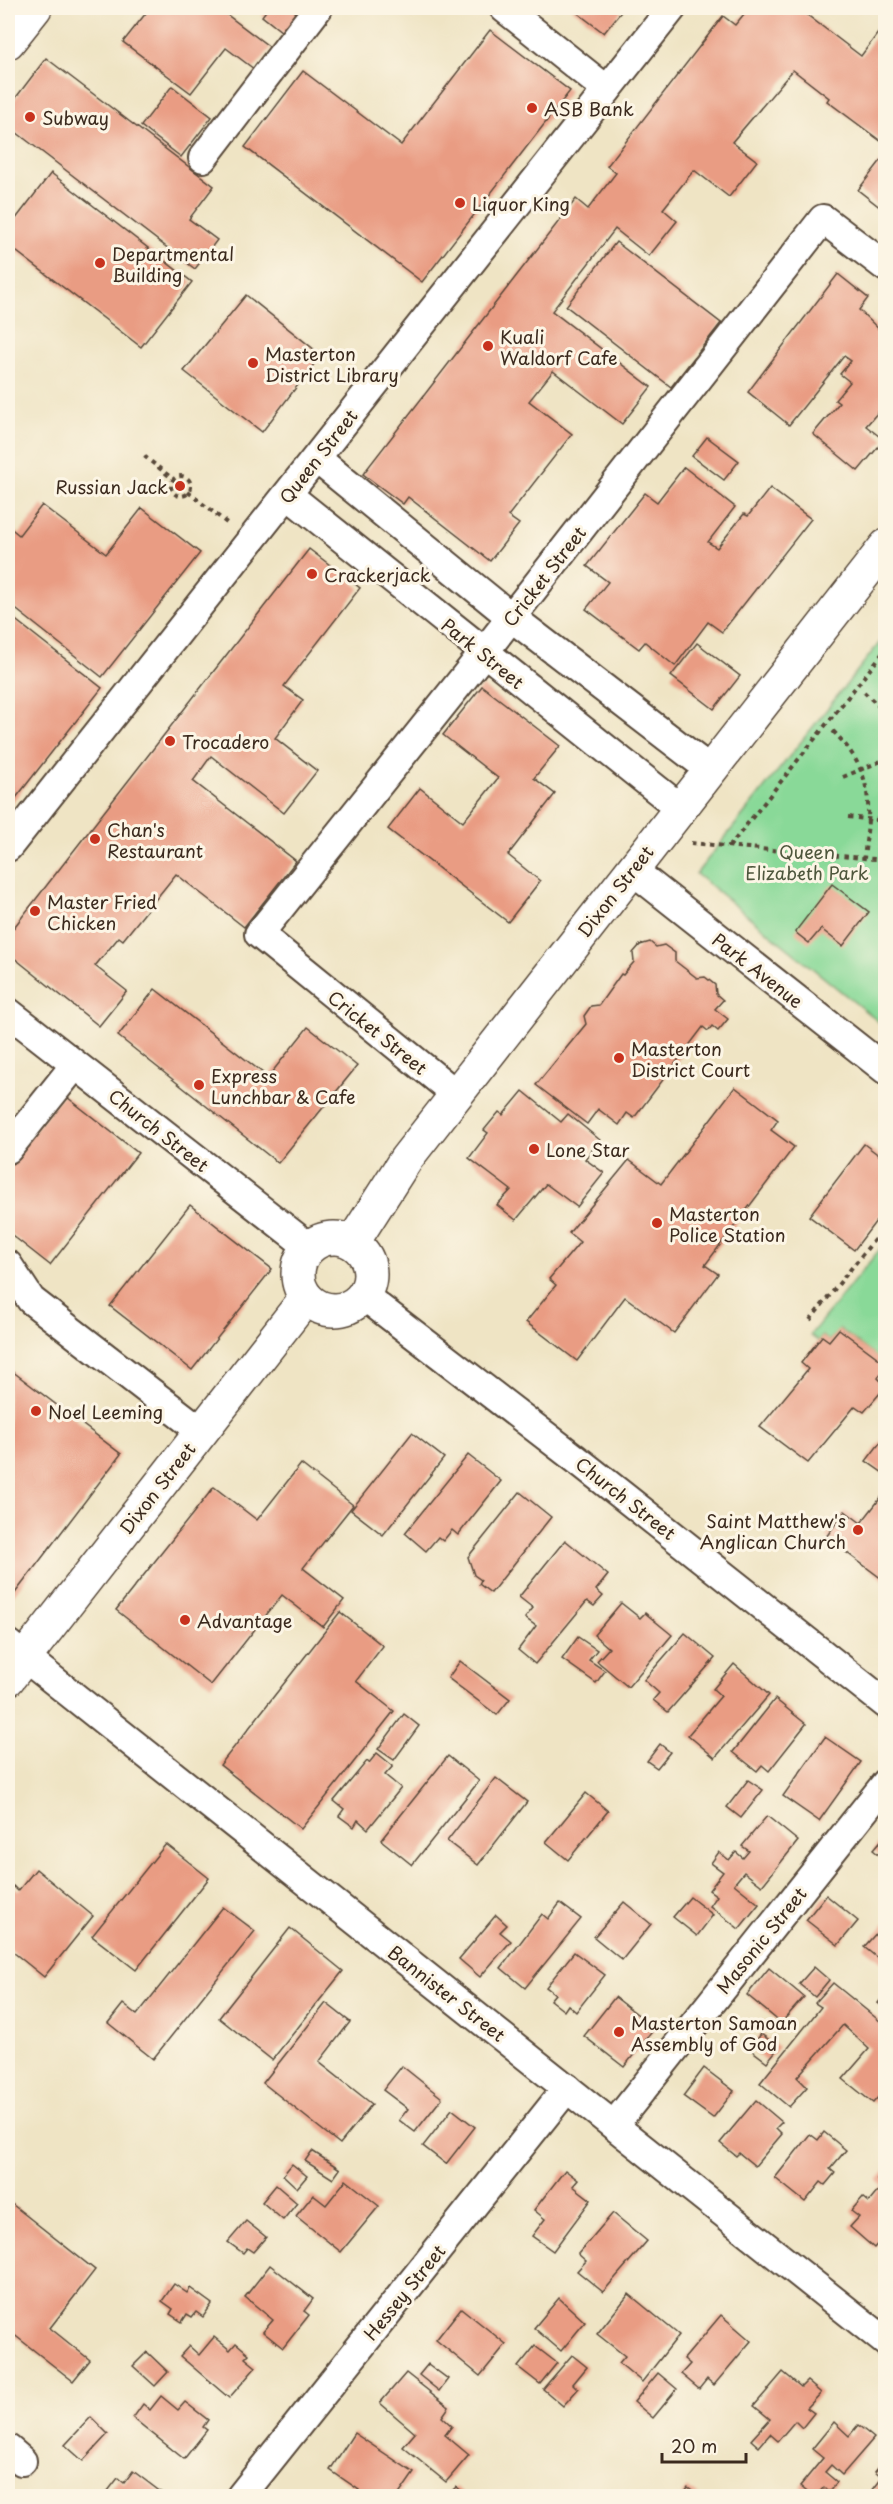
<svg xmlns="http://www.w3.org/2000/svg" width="893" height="2504" font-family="'Playpen Sans',sans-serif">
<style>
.green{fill:#89d998;stroke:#62825b;stroke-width:1.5}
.building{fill:#e99c83}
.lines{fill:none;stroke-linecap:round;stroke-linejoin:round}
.minor-casing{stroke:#564637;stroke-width:32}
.major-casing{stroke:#564637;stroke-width:36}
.highway-casing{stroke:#564637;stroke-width:36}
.path{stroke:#564637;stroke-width:4;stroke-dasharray:4.5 4.5;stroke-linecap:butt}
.minor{stroke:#fff;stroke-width:28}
.major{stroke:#fff;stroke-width:33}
.highway{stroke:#fff;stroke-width:33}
.poi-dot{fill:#c8321e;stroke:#fcf5e5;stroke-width:2}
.labels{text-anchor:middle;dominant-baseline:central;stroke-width:6;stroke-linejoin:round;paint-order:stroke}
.poi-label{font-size:18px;fill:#3b2a1e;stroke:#fcf5e5;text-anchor:start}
.street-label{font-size:18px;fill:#3b2a1e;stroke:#fcf5e5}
.park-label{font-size:18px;fill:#4e563c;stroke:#fcf5e5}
</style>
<rect width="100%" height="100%" fill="#fcf5e5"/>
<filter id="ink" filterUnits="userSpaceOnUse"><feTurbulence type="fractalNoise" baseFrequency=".0167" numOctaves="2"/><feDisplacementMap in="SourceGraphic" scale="12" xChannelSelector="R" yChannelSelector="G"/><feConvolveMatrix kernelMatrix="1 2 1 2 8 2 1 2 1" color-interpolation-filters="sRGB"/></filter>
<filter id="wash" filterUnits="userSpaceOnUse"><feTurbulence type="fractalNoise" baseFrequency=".008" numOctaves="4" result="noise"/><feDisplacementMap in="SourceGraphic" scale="24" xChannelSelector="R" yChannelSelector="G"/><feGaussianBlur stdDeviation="1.35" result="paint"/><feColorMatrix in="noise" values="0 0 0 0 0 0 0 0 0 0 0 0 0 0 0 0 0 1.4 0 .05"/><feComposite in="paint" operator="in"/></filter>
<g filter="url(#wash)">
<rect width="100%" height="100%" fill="#efe4c4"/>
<g class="green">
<path d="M885,636V1027L696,874Z"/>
<path d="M884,1244L885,1245V1364L840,1329L829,1341L822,1336L818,1341L810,1335Z"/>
</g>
<g id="blocks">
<g class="building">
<path d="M150,8H218L271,48L254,69L226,48L191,93L123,42Z"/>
<path d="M268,8H307L286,35L262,16Z"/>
<path d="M571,8H624L604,33Z"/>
<path d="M749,8H798L861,56L881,29L886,33V145L827,101L829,98L793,70L732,142L757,161L729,197L694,170L663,209L677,221L649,256L615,229L552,311L651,387L622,424L553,371L529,401L572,434L508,516L519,524L490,561L408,497L403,504L363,474L576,199L588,209L616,173L607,166L723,16L735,25Z"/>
<path d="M490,30L570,91L422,282L245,147L303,71L401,145Z"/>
<path d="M46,58L214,186L189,219L217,240L195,269L8,126V108Z"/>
<path d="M172,86L212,117L181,157L141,126Z"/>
<path d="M886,154V212L858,190Z"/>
<path d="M51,173L192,282L141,347L8,245V229Z"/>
<path d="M616,242L721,323L671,387L566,306Z"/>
<path d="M838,274L868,298L859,310L886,336V403L866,426L884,440L858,471L813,434L839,403L835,400L850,382L840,374L851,361L844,356L789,425L748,392Z"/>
<path d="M246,295L321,355L262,432L184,371Z"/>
<path d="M707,437L739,461L724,480L692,456Z"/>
<path d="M684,467L735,507L708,542L717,548L744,514L748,516L770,488L811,519L722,632L708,622L675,666L645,642L639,649L586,609L608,582L587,566L645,493L657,502Z"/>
<path d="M42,505L106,554L142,508L200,553L102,677L8,603V526L19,535Z"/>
<path d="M309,549L360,588L284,686L303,700L275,738L317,771L284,813L211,756L193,781L296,861L244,927L176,874L123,940L119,937L95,966L127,991L99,1026L8,953V935Z"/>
<path d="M8,614L102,688L8,808Z"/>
<path d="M697,643L740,676L714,709L671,676Z"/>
<path d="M482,686L560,746L534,778L555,794L508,855L540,881L508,922L388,829L420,788L463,822L498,778L443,735Z"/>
<path d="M832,884L869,912L843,946L821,929L809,943L795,932Z"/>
<path d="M650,942L656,947L664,945L675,953V961L697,978L705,977L715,985L716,994L723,1000L715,1009L728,1019L718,1031L712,1026L708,1031L703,1027L634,1118L627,1113L619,1125L598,1109L587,1124L536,1085L586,1024L584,1016L591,1006L599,1005L621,974L623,975L634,962L633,953L640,945Z"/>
<path d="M155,989L268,1077L308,1027L357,1066L278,1163L118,1036Z"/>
<path d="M735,1087L778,1120L771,1130L794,1147L705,1265L718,1274L674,1333L625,1297L577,1361L526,1322L556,1285L549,1279L580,1242L569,1233L629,1160L661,1184Z"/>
<path d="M523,1091L561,1122L568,1114L600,1140L585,1159L604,1173L577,1207L546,1184L516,1220L497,1205L511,1190L469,1158L488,1133L484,1130L499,1112L503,1115Z"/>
<path d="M63,1094L138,1153L50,1265L8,1232V1165Z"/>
<path d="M864,1144L884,1159L886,1156V1208L854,1250L809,1216Z"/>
<path d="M190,1205L272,1269L192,1370L110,1306Z"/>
<path d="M839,1329L886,1364L878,1378L886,1386L864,1412L855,1406L808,1463L760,1427L808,1369L801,1363L822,1336L829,1341Z"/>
<path d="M8,1368L121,1454L9,1601L8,1600Z"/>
<path d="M412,1433L444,1458L383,1535L351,1510Z"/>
<path d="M886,1435V1475L866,1461Z"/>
<path d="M468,1455L501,1481L458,1535L452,1530L443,1541L438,1537L426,1551L405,1533Z"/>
<path d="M301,1464L353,1505L303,1568L344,1600L323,1627L282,1595L211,1685L116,1610L214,1487L257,1520Z"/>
<path d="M886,1491V1582L826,1537L845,1511L861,1523Z"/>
<path d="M520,1492L551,1517L491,1593L479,1584L481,1580L474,1575L468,1557Z"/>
<path d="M565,1540L608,1575L596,1590L603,1596L594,1606L587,1601L535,1664L518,1650L536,1626L525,1618L533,1608L519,1597Z"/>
<path d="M621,1603L640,1618L645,1613L672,1635L628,1687L597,1661L609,1648L594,1635Z"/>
<path d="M340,1612L383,1646L356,1681L394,1711L301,1829L220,1765Z"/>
<path d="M685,1633L715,1658L668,1712L653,1700L659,1693L644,1680Z"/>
<path d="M578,1637L597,1650L589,1660L605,1671L596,1683L562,1659Z"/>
<path d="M460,1661L510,1699L497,1715L448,1678Z"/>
<path d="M734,1664L769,1695L715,1758L688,1735L721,1696L713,1689Z"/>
<path d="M775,1699L806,1724L769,1771L762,1765L757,1771L733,1752Z"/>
<path d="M404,1714L419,1726L394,1760L378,1749Z"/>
<path d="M825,1737L861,1762L819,1821L783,1796Z"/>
<path d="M660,1744L670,1752L657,1768L647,1761Z"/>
<path d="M377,1753L393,1766L385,1775L401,1788L368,1829L358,1820L354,1827L339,1816L344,1809L334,1801L367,1761L369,1763Z"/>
<path d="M448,1756L479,1781L412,1865L381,1840Z"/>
<path d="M496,1778L527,1802L478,1865L447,1841Z"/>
<path d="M748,1780L763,1790L741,1818L727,1807Z"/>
<path d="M586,1793L608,1811L568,1860L546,1842Z"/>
<path d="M767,1816L798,1841L762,1886L744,1872L734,1884L759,1904L739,1929L710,1906L717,1896L709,1890L723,1872L711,1863L719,1852L729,1860L736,1852L743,1858L749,1851L742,1846Z"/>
<path d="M886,1835V1857L884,1859L873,1850Z"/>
<path d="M166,1844L209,1878L136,1970L92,1936Z"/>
<path d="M36,1869L93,1916L44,1977L8,1948V1893L13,1886L18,1891Z"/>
<path d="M826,1895L858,1921L838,1945L806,1920Z"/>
<path d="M690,1897L713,1915L697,1936L673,1917Z"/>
<path d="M624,1902L651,1924L622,1960L594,1937Z"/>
<path d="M560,1903L581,1919L525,1988L501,1968L542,1914L548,1919Z"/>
<path d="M223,1907L255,1931L153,2059L108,2023L123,2004L137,2015Z"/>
<path d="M496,1915L507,1925L500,1932L511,1941L480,1977L459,1959Z"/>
<path d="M886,1922V1965L864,1947Z"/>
<path d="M290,1928L343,1971L272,2060L219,2018Z"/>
<path d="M574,1952L605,1975L576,2012L568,2005L564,2011L550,2000L555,1994L546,1987Z"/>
<path d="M814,1967L829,1980L815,1997L799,1984Z"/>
<path d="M769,1968L804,1997L781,2023L747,1995Z"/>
<path d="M833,1983L886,2026V2088L873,2103L843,2079L869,2049L843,2025L797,2077L807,2087L789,2107L760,2083L821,2007L815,2003Z"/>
<path d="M886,1993V2009L878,2003Z"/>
<path d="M615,1997L655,2028L624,2067L584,2036Z"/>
<path d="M326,2003L350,2022L319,2062L372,2104L340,2144L263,2083Z"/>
<path d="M761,2034L779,2047L767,2062L750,2049Z"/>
<path d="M402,2066L442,2098L415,2132L399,2120L408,2109L383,2090Z"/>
<path d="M704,2068L734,2091L713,2118L683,2096Z"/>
<path d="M756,2100L782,2122L776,2128L782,2134L755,2166L739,2153L736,2156L720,2143Z"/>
<path d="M452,2109L475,2127L446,2164L423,2146Z"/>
<path d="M824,2132L846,2150L830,2169L835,2173L825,2185L821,2182L805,2202L775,2178L810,2134L818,2140Z"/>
<path d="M312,2151L340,2169L333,2179L305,2161Z"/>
<path d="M292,2164L307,2176L297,2188L283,2175Z"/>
<path d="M565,2170L578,2180L573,2186L591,2200L553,2251L532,2236L545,2219L534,2210Z"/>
<path d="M886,2170V2234L874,2248L850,2227L859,2217L851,2211L863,2197L869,2202L883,2185L877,2180Z"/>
<path d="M346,2180L379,2206L341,2252L296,2216L313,2195L326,2205Z"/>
<path d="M276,2185L297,2203L283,2220L262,2202Z"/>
<path d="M8,2201L95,2270L50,2328L90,2360L73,2381L8,2330Z"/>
<path d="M613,2213L647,2241L603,2292L577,2271L586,2261L578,2254Z"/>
<path d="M246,2221L266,2237L253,2252L247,2248L243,2253L228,2242Z"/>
<path d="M270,2265L313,2299L304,2311L309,2315L283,2348L263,2332L273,2320L245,2297Z"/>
<path d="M174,2284L187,2293L190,2288L212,2304L203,2317L196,2312L192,2317L187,2314L182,2322L170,2314L173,2309L162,2301Z"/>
<path d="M629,2294L679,2335L642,2382L619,2363L625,2356L597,2334Z"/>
<path d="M559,2298L585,2322L561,2351L534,2328Z"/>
<path d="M461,2308L506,2344L480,2376L436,2340Z"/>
<path d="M721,2315L751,2341L714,2385L707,2379L699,2389L681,2374L690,2364L684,2359Z"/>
<path d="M214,2337L230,2350L236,2343L249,2354L245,2358L256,2367L229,2398L180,2356L189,2346L199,2355Z"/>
<path d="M535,2346L557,2363L540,2384L518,2367Z"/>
<path d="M147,2352L168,2372L155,2386L133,2366Z"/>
<path d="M572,2355L587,2367L573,2384L578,2389L563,2406L543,2389Z"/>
<path d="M428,2364L448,2379L439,2391L419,2375Z"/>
<path d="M783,2372L801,2387L807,2381L821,2393L807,2408L814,2413L802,2428L795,2421L778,2441L770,2434L759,2447L751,2440L770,2419L754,2406Z"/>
<path d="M406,2373L449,2407L442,2417L452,2426L445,2435L469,2455L446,2482L403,2447L415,2433L380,2403Z"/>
<path d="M658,2373L677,2389L653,2418L634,2402Z"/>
<path d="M161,2396L178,2410L185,2402L208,2420L203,2427L207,2430L184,2459L133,2418L143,2404L150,2410Z"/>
<path d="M91,2417L108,2434L83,2461L65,2445Z"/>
<path d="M834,2422L849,2436L858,2425L874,2438L842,2475L831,2465L825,2472L837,2482L829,2492L824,2487L816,2496H812L800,2486L823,2458L812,2449Z"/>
<path d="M354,2433L414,2473L398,2496H360L356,2494L359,2490L330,2470Z"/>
<path d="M886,2458V2496H868L882,2478L875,2472Z"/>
<path d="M133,2471L166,2496H104L118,2478L124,2483Z"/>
<path d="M456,2487L466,2496H447Z"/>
<path d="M688,2488L699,2496H682Z"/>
</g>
</g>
</g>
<g filter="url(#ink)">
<use href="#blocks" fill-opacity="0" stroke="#564637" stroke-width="1.5"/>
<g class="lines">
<g class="minor-casing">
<g id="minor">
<path d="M504,8L607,90"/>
<path d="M203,158L318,8"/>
<path d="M317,459L511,617L709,769"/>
<path d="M288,495L680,808"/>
<path d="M8,847L672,8"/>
<path d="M631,869L886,1070"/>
<path d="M8,1012L309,1247"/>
<path d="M456,1094L259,934L470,670L823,219L886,267"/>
<path d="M8,1149L75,1065"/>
<path d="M8,1265L31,1300L201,1431"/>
<path d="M364,1296L585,1466L886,1704"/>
<path d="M8,1644L886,2342"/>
<path d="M614,2125L886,1783"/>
<path d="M8,2449L22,2461"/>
<path d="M241,2496L567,2088"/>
</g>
</g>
<g class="major-casing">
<g id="major">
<circle cx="334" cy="1274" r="36"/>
<path d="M353,1242L406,1159L886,546"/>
<path d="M8,1679L306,1298"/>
</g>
</g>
<g class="highway-casing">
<path id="highway" d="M8,42L35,8"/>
</g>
<g class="path">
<path d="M144,456L173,479"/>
<circle cx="181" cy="486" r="10"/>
<path d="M188,492L228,524"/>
<path d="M864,692L886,713"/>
<path d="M833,731C874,772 871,804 864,858"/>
<path d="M843,777L886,759"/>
<path d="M848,817L886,821"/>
<path d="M691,843L886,860"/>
<path d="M729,847L886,649"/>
<path d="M810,1320L886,1225"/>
</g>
<use href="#minor" class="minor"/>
<use href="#major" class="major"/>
<use href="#highway" class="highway"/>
</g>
</g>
<g class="poi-dot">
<circle cx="532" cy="108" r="6"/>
<circle cx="30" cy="117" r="6"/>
<circle cx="460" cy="203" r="6"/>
<circle cx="100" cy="263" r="6"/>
<circle cx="488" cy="346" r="6"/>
<circle cx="253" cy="363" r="6"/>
<circle cx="180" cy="486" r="6"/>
<circle cx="312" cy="574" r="6"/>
<circle cx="170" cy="741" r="6"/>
<circle cx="95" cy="839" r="6"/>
<circle cx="35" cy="911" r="6"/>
<circle cx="619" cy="1058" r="6"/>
<circle cx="199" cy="1085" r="6"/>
<circle cx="534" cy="1149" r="6"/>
<circle cx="657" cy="1223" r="6"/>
<circle cx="36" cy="1411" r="6"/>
<circle cx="858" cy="1530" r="6"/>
<circle cx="185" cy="1620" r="6"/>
<circle cx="619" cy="2032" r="6"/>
</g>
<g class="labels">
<g class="poi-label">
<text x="544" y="108">ASB Bank</text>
<text x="42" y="117">Subway</text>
<text x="472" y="203">Liquor King</text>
<text x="112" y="253">Departmental<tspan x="112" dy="21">Building</tspan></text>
<text x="500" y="336">Kuali<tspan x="500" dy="21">Waldorf Cafe</tspan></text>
<text x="265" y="353">Masterton<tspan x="265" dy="21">District Library</tspan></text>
<text x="168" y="486" text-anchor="end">Russian Jack</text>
<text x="324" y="574">Crackerjack</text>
<text x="182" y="741">Trocadero</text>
<text x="107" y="829">Chan's<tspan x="107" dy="21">Restaurant</tspan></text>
<text x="47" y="901">Master Fried<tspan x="47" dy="21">Chicken</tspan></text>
<text x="631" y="1048">Masterton<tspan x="631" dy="21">District Court</tspan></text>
<text x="211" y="1075">Express<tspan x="211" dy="21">Lunchbar &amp; Cafe</tspan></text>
<text x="546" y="1149">Lone Star</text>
<text x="669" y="1213">Masterton<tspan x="669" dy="21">Police Station</tspan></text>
<text x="48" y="1411">Noel Leeming</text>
<text x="846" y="1520" text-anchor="end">Saint Matthew's<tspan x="846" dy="21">Anglican Church</tspan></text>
<text x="197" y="1620">Advantage</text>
<text x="631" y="2022">Masterton Samoan<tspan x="631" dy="21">Assembly of God</tspan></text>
</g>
<g class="street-label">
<text transform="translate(318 456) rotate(-52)">Queen Street</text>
<text transform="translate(544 576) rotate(-52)">Cricket Street</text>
<text transform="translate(483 653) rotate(39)">Park Street</text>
<text transform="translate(615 891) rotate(-52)">Dixon Street</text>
<text transform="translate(758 970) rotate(38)">Park Avenue</text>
<text transform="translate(378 1032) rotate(39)">Cricket Street</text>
<text transform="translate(159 1130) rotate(38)">Church Street</text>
<text transform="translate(157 1488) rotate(-52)">Dixon Street</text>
<text transform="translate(626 1498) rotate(38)">Church Street</text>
<text transform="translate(761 1940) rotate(-51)">Masonic Street</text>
<text transform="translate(447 1993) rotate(38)">Bannister Street</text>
<text transform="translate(404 2292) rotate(-51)">Hessey Street</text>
</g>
<g class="park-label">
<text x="807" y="851">Queen<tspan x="807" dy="21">Elizabeth Park</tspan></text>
</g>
</g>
<rect width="893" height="2504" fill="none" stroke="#fcf5e5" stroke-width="30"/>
<path d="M662 2453v9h84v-9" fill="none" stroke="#3b2a1e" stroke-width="3"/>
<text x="671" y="2453" font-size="18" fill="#3b2a1e" stroke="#fcf5e5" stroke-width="4.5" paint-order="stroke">20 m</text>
</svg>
